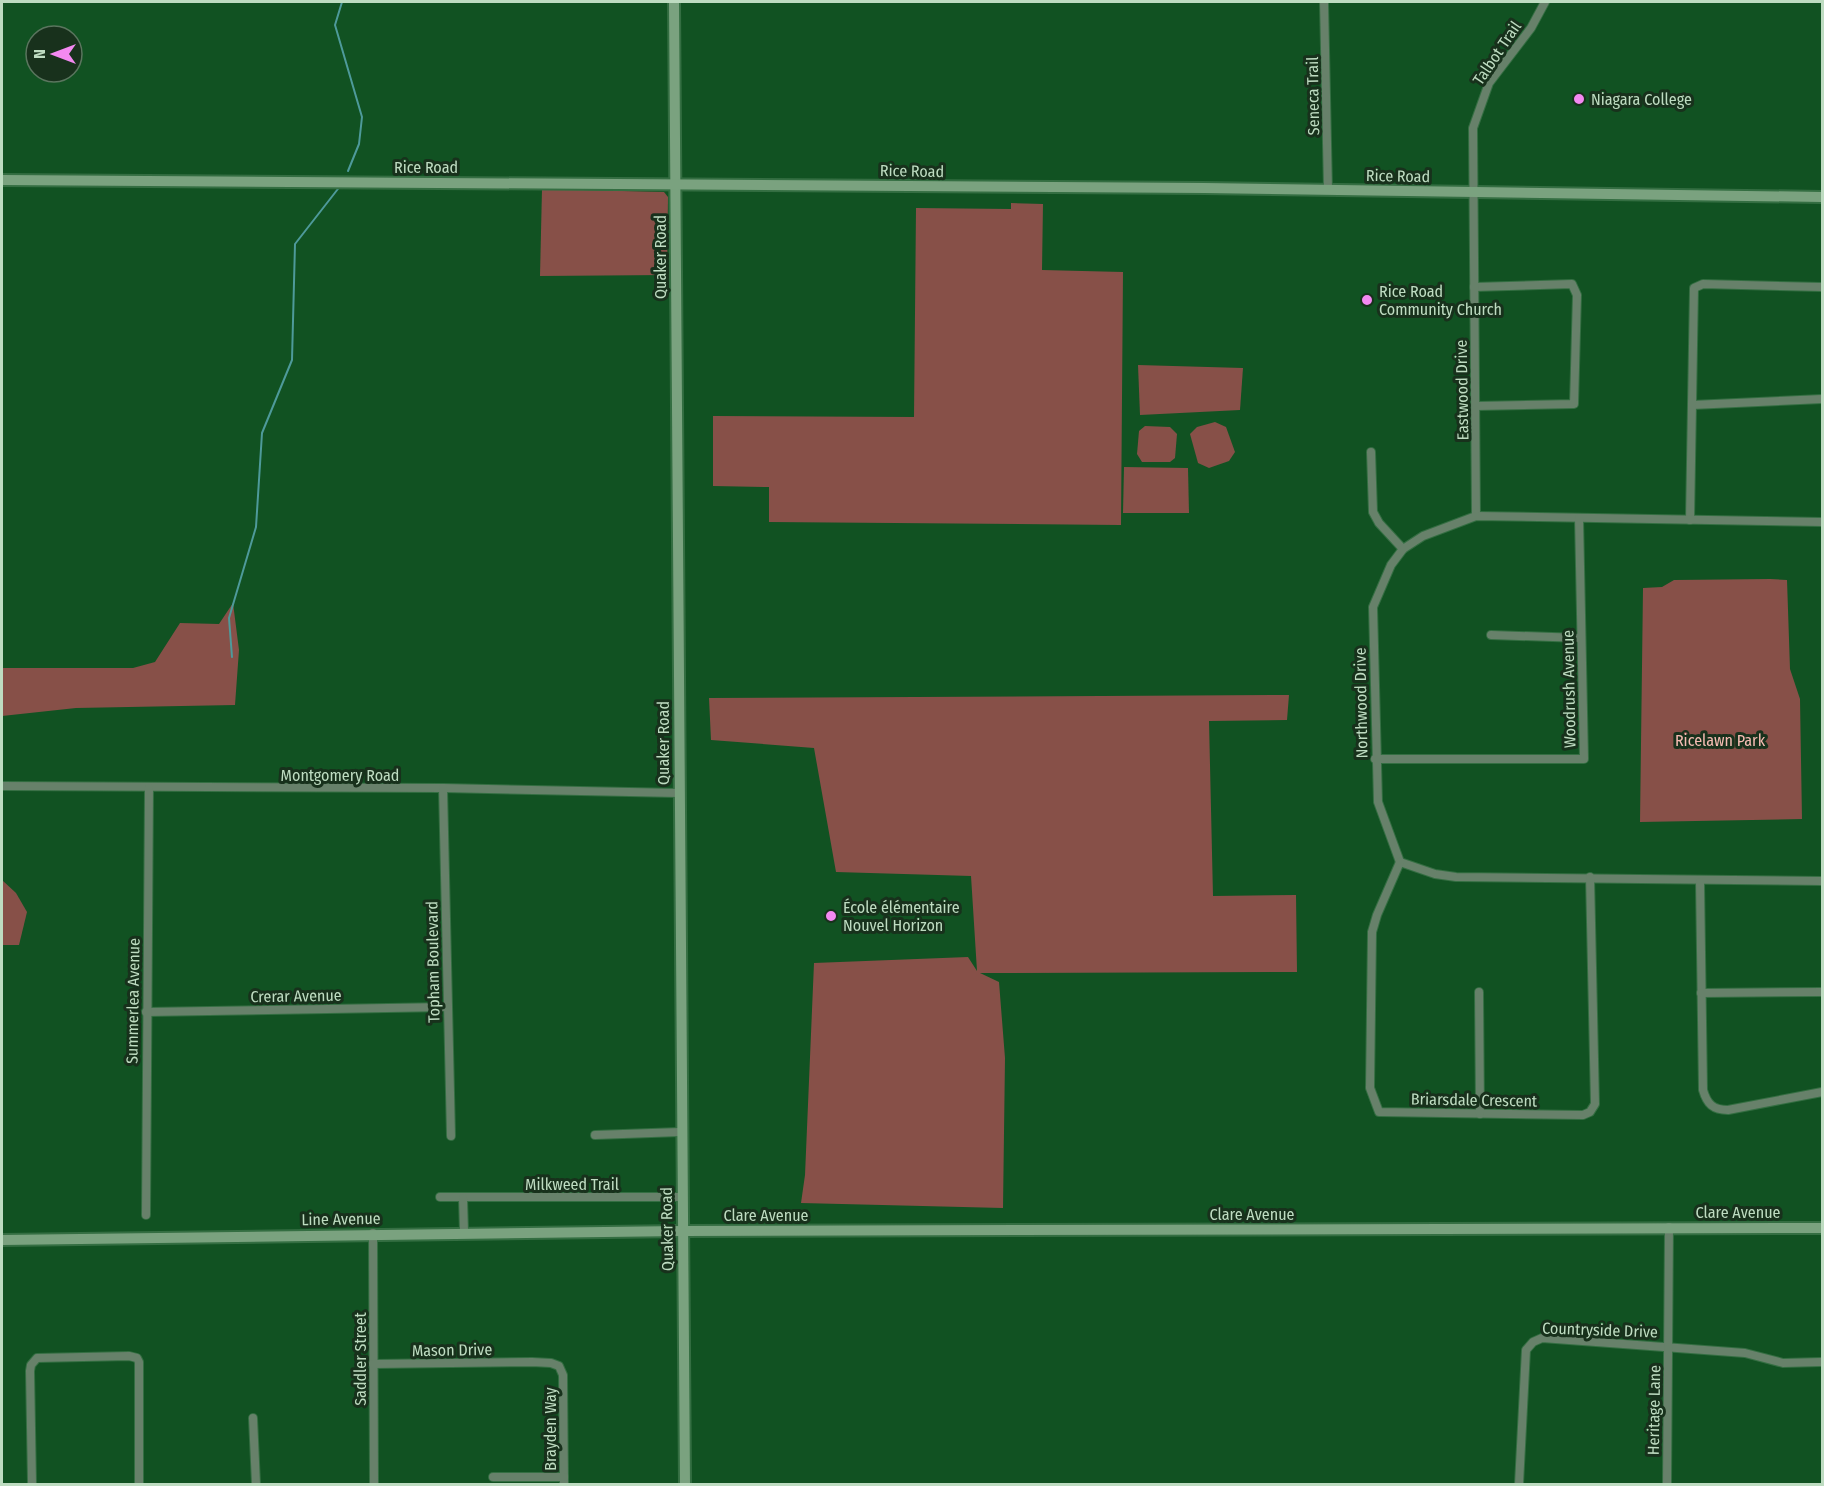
<svg xmlns="http://www.w3.org/2000/svg" width="1824" height="1486" font-family="'Fira Sans Condensed',sans-serif">
<style>
.green{fill:#875048}
.lines{fill:none;stroke-linecap:round;stroke-linejoin:round}
.stream{stroke:#4e9a9a;stroke-width:2}
.street-casing{stroke:#346e42;stroke-width:10}
.secondary-casing{stroke:#346e42;stroke-width:14}
.street{stroke:#67816a;stroke-width:8}
.secondary{stroke:#7aa27f;stroke-width:10}
.poi-dot{fill:#f389f1;stroke:#18311c;stroke-width:2}
.labels{text-anchor:middle;dominant-baseline:central;stroke-width:6;stroke-linejoin:round;paint-order:stroke}
.street-label{font-size:16px;fill:#bedcc1;stroke:#18311c}
.poi-label{font-size:16px;fill:#bedcc1;stroke:#18311c;text-anchor:start}
.park-label{font-size:16px;fill:#f6bcb3;stroke:#18311c}
</style>
<rect width="100%" height="100%" fill="#115222"/>
<g class="green">
<path d="M542,189L664,192L668,197L667,275L540,276Z"/>
<path d="M1011,203L1043,204L1042,270L1123,272L1121,525L769,522V487L713,486V416L914,417L916,208L1011,209Z"/>
<path d="M1138,365L1243,368L1240,410L1140,415Z"/>
<path d="M1215,422L1226,427L1235,452L1229,461L1209,468L1198,463L1190,434L1197,427Z"/>
<path d="M1145,426L1170,427L1177,434L1175,458L1170,462H1142L1137,454L1139,431Z"/>
<path d="M1124,467L1188,468L1189,513H1123Z"/>
<path d="M1770,579L1787,580L1790,669L1800,699L1802,819L1640,822L1643,588L1662,587L1674,580Z"/>
<path d="M233,603L239,650L235,705L76,708L2,716V668H133L155,662L180,623L219,624Z"/>
<path d="M1289,695L1287,720L1209,721L1213,896L1296,895L1297,972L980,973L999,982L1005,1058L1003,1208L801,1203L805,1175L814,963L968,957L977,971L971,876L836,872L814,748L711,740L709,698Z"/>
<path d="M2,880L16,893L27,912L19,945H2Z"/>
</g>
<g class="lines">
<g class="stream">
<path d="M342,2L335,25L362,117L359,144L348,171"/>
<path d="M232,657L229,618L256,527L262,433L292,360L295,244L341,185"/>
</g>
<g class="street-casing">
<g id="street">
<path d="M1324,2L1328,190"/>
<path d="M1474,287L1572,284L1577,295L1574,404L1476,406"/>
<path d="M1692,405L1822,399"/>
<path d="M1371,452L1373,512L1379,523L1403,549"/>
<path d="M1476,516L1473,128L1489,83L1531,28L1545,2"/>
<path d="M1690,520L1694,288L1703,284L1822,287"/>
<path d="M1822,522L1476,516L1423,536L1403,549L1391,565L1373,607L1378,802L1400,862L1435,874L1456,877L1822,881"/>
<path d="M1491,635L1581,638"/>
<path d="M1375,759H1584L1579,518"/>
<path d="M2,786L443,788L678,793"/>
<path d="M443,788L451,1136"/>
<path d="M1400,862L1377,915L1372,932L1370,1088L1379,1112L1583,1115L1590,1112L1595,1104L1590,877"/>
<path d="M1700,882L1703,1090C1707,1104 1713,1110 1728,1110L1822,1092"/>
<path d="M1479,992L1480,1114"/>
<path d="M1701,993L1822,992"/>
<path d="M146,1012L447,1007"/>
<path d="M595,1135L680,1132"/>
<path d="M440,1197H681"/>
<path d="M463,1198L464,1232"/>
<path d="M146,1215L149,788"/>
<path d="M373,1233L374,1484"/>
<path d="M373,1364L532,1362L551,1363L559,1366L563,1375L564,1484"/>
<path d="M253,1418L256,1484"/>
<path d="M493,1477H564"/>
<path d="M32,1484L30,1371L31,1365L37,1358L129,1356L137,1358L139,1362V1484"/>
<path d="M1519,1484L1526,1350L1533,1342L1542,1338L1745,1353L1783,1363L1821,1362"/>
<path d="M1667,1484L1669,1227"/>
</g>
</g>
<g class="secondary-casing">
<g id="secondary">
<path d="M674,2L685,1484"/>
<path d="M2,180L1204,188L1822,197"/>
<path d="M2,1240L682,1231L1822,1228"/>
</g>
</g>
<use href="#street" class="street"/>
<use href="#secondary" class="secondary"/>
</g>
<g class="poi-dot">
<circle cx="1579" cy="99" r="6"/>
<circle cx="1367" cy="300" r="6"/>
<circle cx="831" cy="916" r="6"/>
</g>
<g class="labels">
<g class="street-label">
<text transform="translate(1497 53) rotate(-56)">Talbot Trail</text>
<text transform="translate(1313 96) rotate(-91)">Seneca Trail</text>
<text x="426" y="167">Rice Road</text>
<text transform="translate(912 171) rotate(1)">Rice Road</text>
<text transform="translate(1398 176) rotate(1)">Rice Road</text>
<text transform="translate(660 257) rotate(-90)">Quaker Road</text>
<text transform="translate(1462 390) rotate(-91)">Eastwood Drive</text>
<text transform="translate(1569 689) rotate(-91)">Woodrush Avenue</text>
<text transform="translate(1361 703) rotate(-91)">Northwood Drive</text>
<text transform="translate(663 743) rotate(-90)">Quaker Road</text>
<text x="340" y="775">Montgomery Road</text>
<text transform="translate(433 962) rotate(-91)">Topham Boulevard</text>
<text transform="translate(296 996) rotate(-1)">Crerar Avenue</text>
<text transform="translate(133 1001) rotate(-89)">Summerlea Avenue</text>
<text transform="translate(1474 1100) rotate(1)">Briarsdale Crescent</text>
<text x="572" y="1184">Milkweed Trail</text>
<text x="1738" y="1212">Clare Avenue</text>
<text x="1252" y="1214">Clare Avenue</text>
<text x="766" y="1215">Clare Avenue</text>
<text transform="translate(341 1219) rotate(-1)">Line Avenue</text>
<text transform="translate(667 1229) rotate(-91)">Quaker Road</text>
<text transform="translate(1600 1330) rotate(2)">Countryside Drive</text>
<text transform="translate(452 1350) rotate(-1)">Mason Drive</text>
<text transform="translate(360 1359) rotate(-90)">Saddler Street</text>
<text transform="translate(1654 1410) rotate(-89)">Heritage Lane</text>
<text transform="translate(550 1429) rotate(-90)">Brayden Way</text>
</g>
<g class="poi-label">
<text x="1591" y="99">Niagara College</text>
<text x="1379" y="291">Rice Road<tspan x="1379" dy="18">Community Church</tspan></text>
<text x="843" y="907">École élémentaire<tspan x="843" dy="18">Nouvel Horizon</tspan></text>
</g>
<g class="park-label">
<text x="1720" y="740">Ricelawn Park</text>
</g>
</g>
<rect width="1824" height="1486" fill="none" stroke="#bedcc1" stroke-width="6"/>
<g transform="translate(54 54) rotate(270)"><circle r="28" fill="#18311c" stroke="#5a755e" stroke-width="1.5"/>
<path d="M0-4.5L10 22L0 15L-10 22Z" fill="#f389f1"/>
<text y="-9" font-size="16" font-weight="bold" text-anchor="middle" fill="#bedcc1">N</text>
</g>
</svg>
